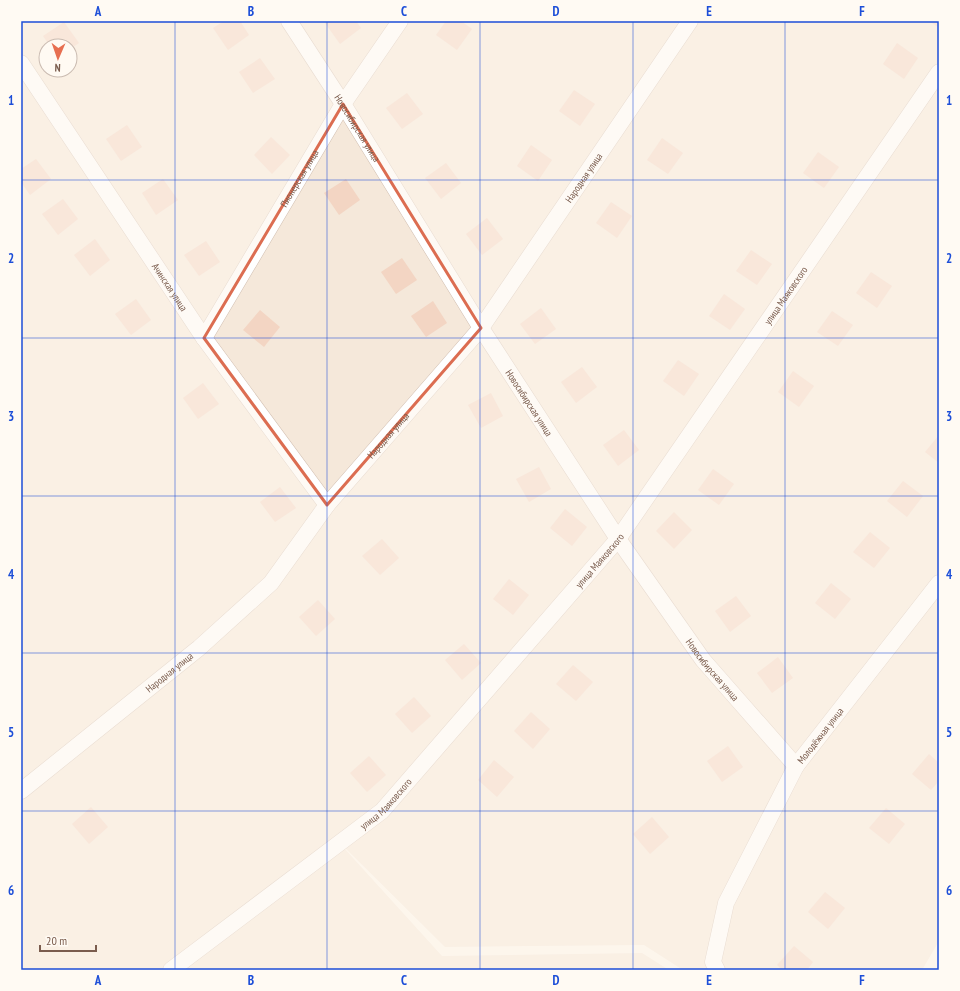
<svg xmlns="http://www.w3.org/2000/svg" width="960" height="991" font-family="'PT Sans Narrow',sans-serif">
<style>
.residential{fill:#f5e8da;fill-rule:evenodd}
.building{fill:#f3d5c3}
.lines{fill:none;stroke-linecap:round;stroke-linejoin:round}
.street-casing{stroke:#d1beb0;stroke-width:17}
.street{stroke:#fff;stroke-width:16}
.marked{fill:none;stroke:#dc6d51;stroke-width:3;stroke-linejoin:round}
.grid{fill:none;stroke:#1d4ed8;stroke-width:1;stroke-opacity:0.55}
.labels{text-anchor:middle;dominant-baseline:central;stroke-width:3;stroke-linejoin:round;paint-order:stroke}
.street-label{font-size:10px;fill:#7a5c4d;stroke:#fffaf3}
.neatline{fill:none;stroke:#1d4ed8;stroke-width:1.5}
.grid-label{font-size:13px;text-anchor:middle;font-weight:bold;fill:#1d4ed8}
</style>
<rect width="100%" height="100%" fill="#fdf6ec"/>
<path class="residential" d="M21,21H939V941L922,970H683L644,945L445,947L334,837L442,956L642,953L669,970H21ZM46,46H70V70H46Z"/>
<g class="building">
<path d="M224,21H240L249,35L228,50L213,28Z"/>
<path d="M328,21H356L361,28L340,44L325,23Z"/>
<path d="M446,21H461L472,29L457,50L436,35Z"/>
<path d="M929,21H939V26L938,27Z"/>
<path d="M64,22L79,43L70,49V46H50L43,36Z"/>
<path d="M897,43L918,58L904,79L883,64Z"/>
<path d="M260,58L275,79L253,93L239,72Z"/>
<path d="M574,90L595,104L580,126L559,111Z"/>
<path d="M407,93L423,114L402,129L386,108Z"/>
<path d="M127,125L142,147L121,161L106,139Z"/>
<path d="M271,137L290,155L272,174L254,155Z"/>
<path d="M662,138L683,153L668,174L647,160Z"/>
<path d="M531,145L552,160L538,181L517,166Z"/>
<path d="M818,152L839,167L824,188L803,173Z"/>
<path d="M36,159L51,179L30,195L21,182V169Z"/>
<path d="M446,163L461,183L441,199L425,178Z"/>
<path d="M163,179L178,200L156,215L142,193Z"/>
<path d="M346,179L360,200L339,215L324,193Z"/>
<path d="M63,199L78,219L58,235L42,214Z"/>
<path d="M611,202L632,216L617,238L596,223Z"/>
<path d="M487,218L503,239L482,255L466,234Z"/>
<path d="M95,239L110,260L90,276L74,255Z"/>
<path d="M206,241L220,262L199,276L184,255Z"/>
<path d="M751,250L772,264L757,285L736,271Z"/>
<path d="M402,258L417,280L396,294L381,272Z"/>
<path d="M871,272L892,286L877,308L856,293Z"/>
<path d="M724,294L745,309L730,330L709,316Z"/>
<path d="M136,299L151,320L131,335L115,314Z"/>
<path d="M433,301L447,323L426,337L411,316Z"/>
<path d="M541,308L556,329L535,344L520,324Z"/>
<path d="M260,310L280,327L264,347L243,330Z"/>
<path d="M832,311L853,325L838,346L817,332Z"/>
<path d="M678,360L699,374L684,396L663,381Z"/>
<path d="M582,367L597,387L576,403L561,382Z"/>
<path d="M793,371L814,386L799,407L778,392Z"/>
<path d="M203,383L219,404L198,419L183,398Z"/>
<path d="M491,393L503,416L481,428L468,405Z"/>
<path d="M624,430L639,450L618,466L603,445Z"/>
<path d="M939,435V463L925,452Z"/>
<path d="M539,467L551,489L529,502L516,479Z"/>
<path d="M713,469L734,484L719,505L698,490Z"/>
<path d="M903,481L923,496L907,517L887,501Z"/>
<path d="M280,487L296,508L275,522L260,502Z"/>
<path d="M565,509L587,527L572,546L550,528Z"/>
<path d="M674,512L692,530L674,549L656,531Z"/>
<path d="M870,532L890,548L874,568L853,552Z"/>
<path d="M382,539L399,558L380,575L362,556Z"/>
<path d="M509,579L529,595L513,615L493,599Z"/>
<path d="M831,583L851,599L835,619L815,603Z"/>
<path d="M736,596L751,616L730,632L715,611Z"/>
<path d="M318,600L335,619L316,636L299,617Z"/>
<path d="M464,644L481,663L462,680L445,660Z"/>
<path d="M778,657L793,678L772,693L757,673Z"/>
<path d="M573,665L593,682L576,701L556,684Z"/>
<path d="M414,697L431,716L412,733L395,714Z"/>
<path d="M531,712L550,729L533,749L514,731Z"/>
<path d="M728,746L743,767L722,782L707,761Z"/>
<path d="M929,754L939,763V781L931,790L912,774Z"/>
<path d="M369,756L386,775L367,792L350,773Z"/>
<path d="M494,760L514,777L497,797L478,780Z"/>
<path d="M91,807L108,827L89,844L72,824Z"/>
<path d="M886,808L905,824L889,844L869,828Z"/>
<path d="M652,817L669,837L650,854L633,834Z"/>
<path d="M825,892L845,908L828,929L808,912Z"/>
<path d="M794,946L813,962L807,970H782L777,965Z"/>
</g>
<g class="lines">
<g class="street-casing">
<g id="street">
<path id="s1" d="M289,21L343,104L481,328L618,539L703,660L796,766"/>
<path id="s2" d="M21,63L204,338L327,505"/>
<path id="s3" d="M204,338L343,104L400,21"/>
<path id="s4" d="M21,791L199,648L271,583L327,505L481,328L690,21"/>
<path id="s5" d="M171,970L382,811L618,539L939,72"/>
<path id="s6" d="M717,970L713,962L726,903L796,766L939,583"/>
</g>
</g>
<use href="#street" class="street"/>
</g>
<path d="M0 0H960V991H0ZM343,104L481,328L327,505L204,338Z" fill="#fdf6ec" fill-opacity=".55" fill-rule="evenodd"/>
<path class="marked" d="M343,104L481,328L327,505L204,338Z"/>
<path class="grid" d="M175,21V970M327,21V970M480,21V970M633,21V970M785,21V970M21,180H939M21,338H939M21,496H939M21,653H939M21,811H939"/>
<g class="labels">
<g class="street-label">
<text stroke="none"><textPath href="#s1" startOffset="127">Новосибирская улица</textPath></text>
<text stroke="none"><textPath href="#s3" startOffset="186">Пионерская улица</textPath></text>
<text stroke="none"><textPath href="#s4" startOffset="838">Народная улица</textPath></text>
<text stroke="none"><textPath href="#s2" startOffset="269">Ачинская улица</textPath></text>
<text stroke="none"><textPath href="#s5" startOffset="920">улица Маяковского</textPath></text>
<text stroke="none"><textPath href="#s1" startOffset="451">Новосибирская улица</textPath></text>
<text stroke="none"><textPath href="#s4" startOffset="514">Народная улица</textPath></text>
<text stroke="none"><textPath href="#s5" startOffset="596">улица Маяковского</textPath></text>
<text stroke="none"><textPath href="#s1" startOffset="775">Новосибирская улица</textPath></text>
<text stroke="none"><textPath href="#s4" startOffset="190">Народная улица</textPath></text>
<text stroke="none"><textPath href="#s6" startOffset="262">Молодёжная улица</textPath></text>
<text stroke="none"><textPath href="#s5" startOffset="272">улица Маяковского</textPath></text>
</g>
</g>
<rect width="960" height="991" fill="none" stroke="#fffaf3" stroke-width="44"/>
<g transform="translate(58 58) rotate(182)"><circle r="19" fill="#fffaf3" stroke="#cabbb1"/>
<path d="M0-3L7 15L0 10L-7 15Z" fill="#e76f51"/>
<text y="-6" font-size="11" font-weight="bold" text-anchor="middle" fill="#7a5c4d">N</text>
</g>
<path d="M40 945v6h56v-6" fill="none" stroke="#7a5c4d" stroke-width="2"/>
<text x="46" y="945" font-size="12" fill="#7a5c4d" stroke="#fffaf3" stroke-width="3" paint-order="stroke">20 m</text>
<rect x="22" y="22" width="916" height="947" class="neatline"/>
<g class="grid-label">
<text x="98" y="16">A</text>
<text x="251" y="16">B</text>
<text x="404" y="16">C</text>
<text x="556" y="16">D</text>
<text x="709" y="16">E</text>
<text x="862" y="16">F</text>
<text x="11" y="105">1</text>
<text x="949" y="105">1</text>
<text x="11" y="263">2</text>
<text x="949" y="263">2</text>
<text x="11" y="421">3</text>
<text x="949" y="421">3</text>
<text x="11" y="579">4</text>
<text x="949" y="579">4</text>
<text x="11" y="737">5</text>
<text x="949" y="737">5</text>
<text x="11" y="895">6</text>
<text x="949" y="895">6</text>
<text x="98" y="985">A</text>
<text x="251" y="985">B</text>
<text x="404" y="985">C</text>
<text x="556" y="985">D</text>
<text x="709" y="985">E</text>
<text x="862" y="985">F</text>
</g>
</svg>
